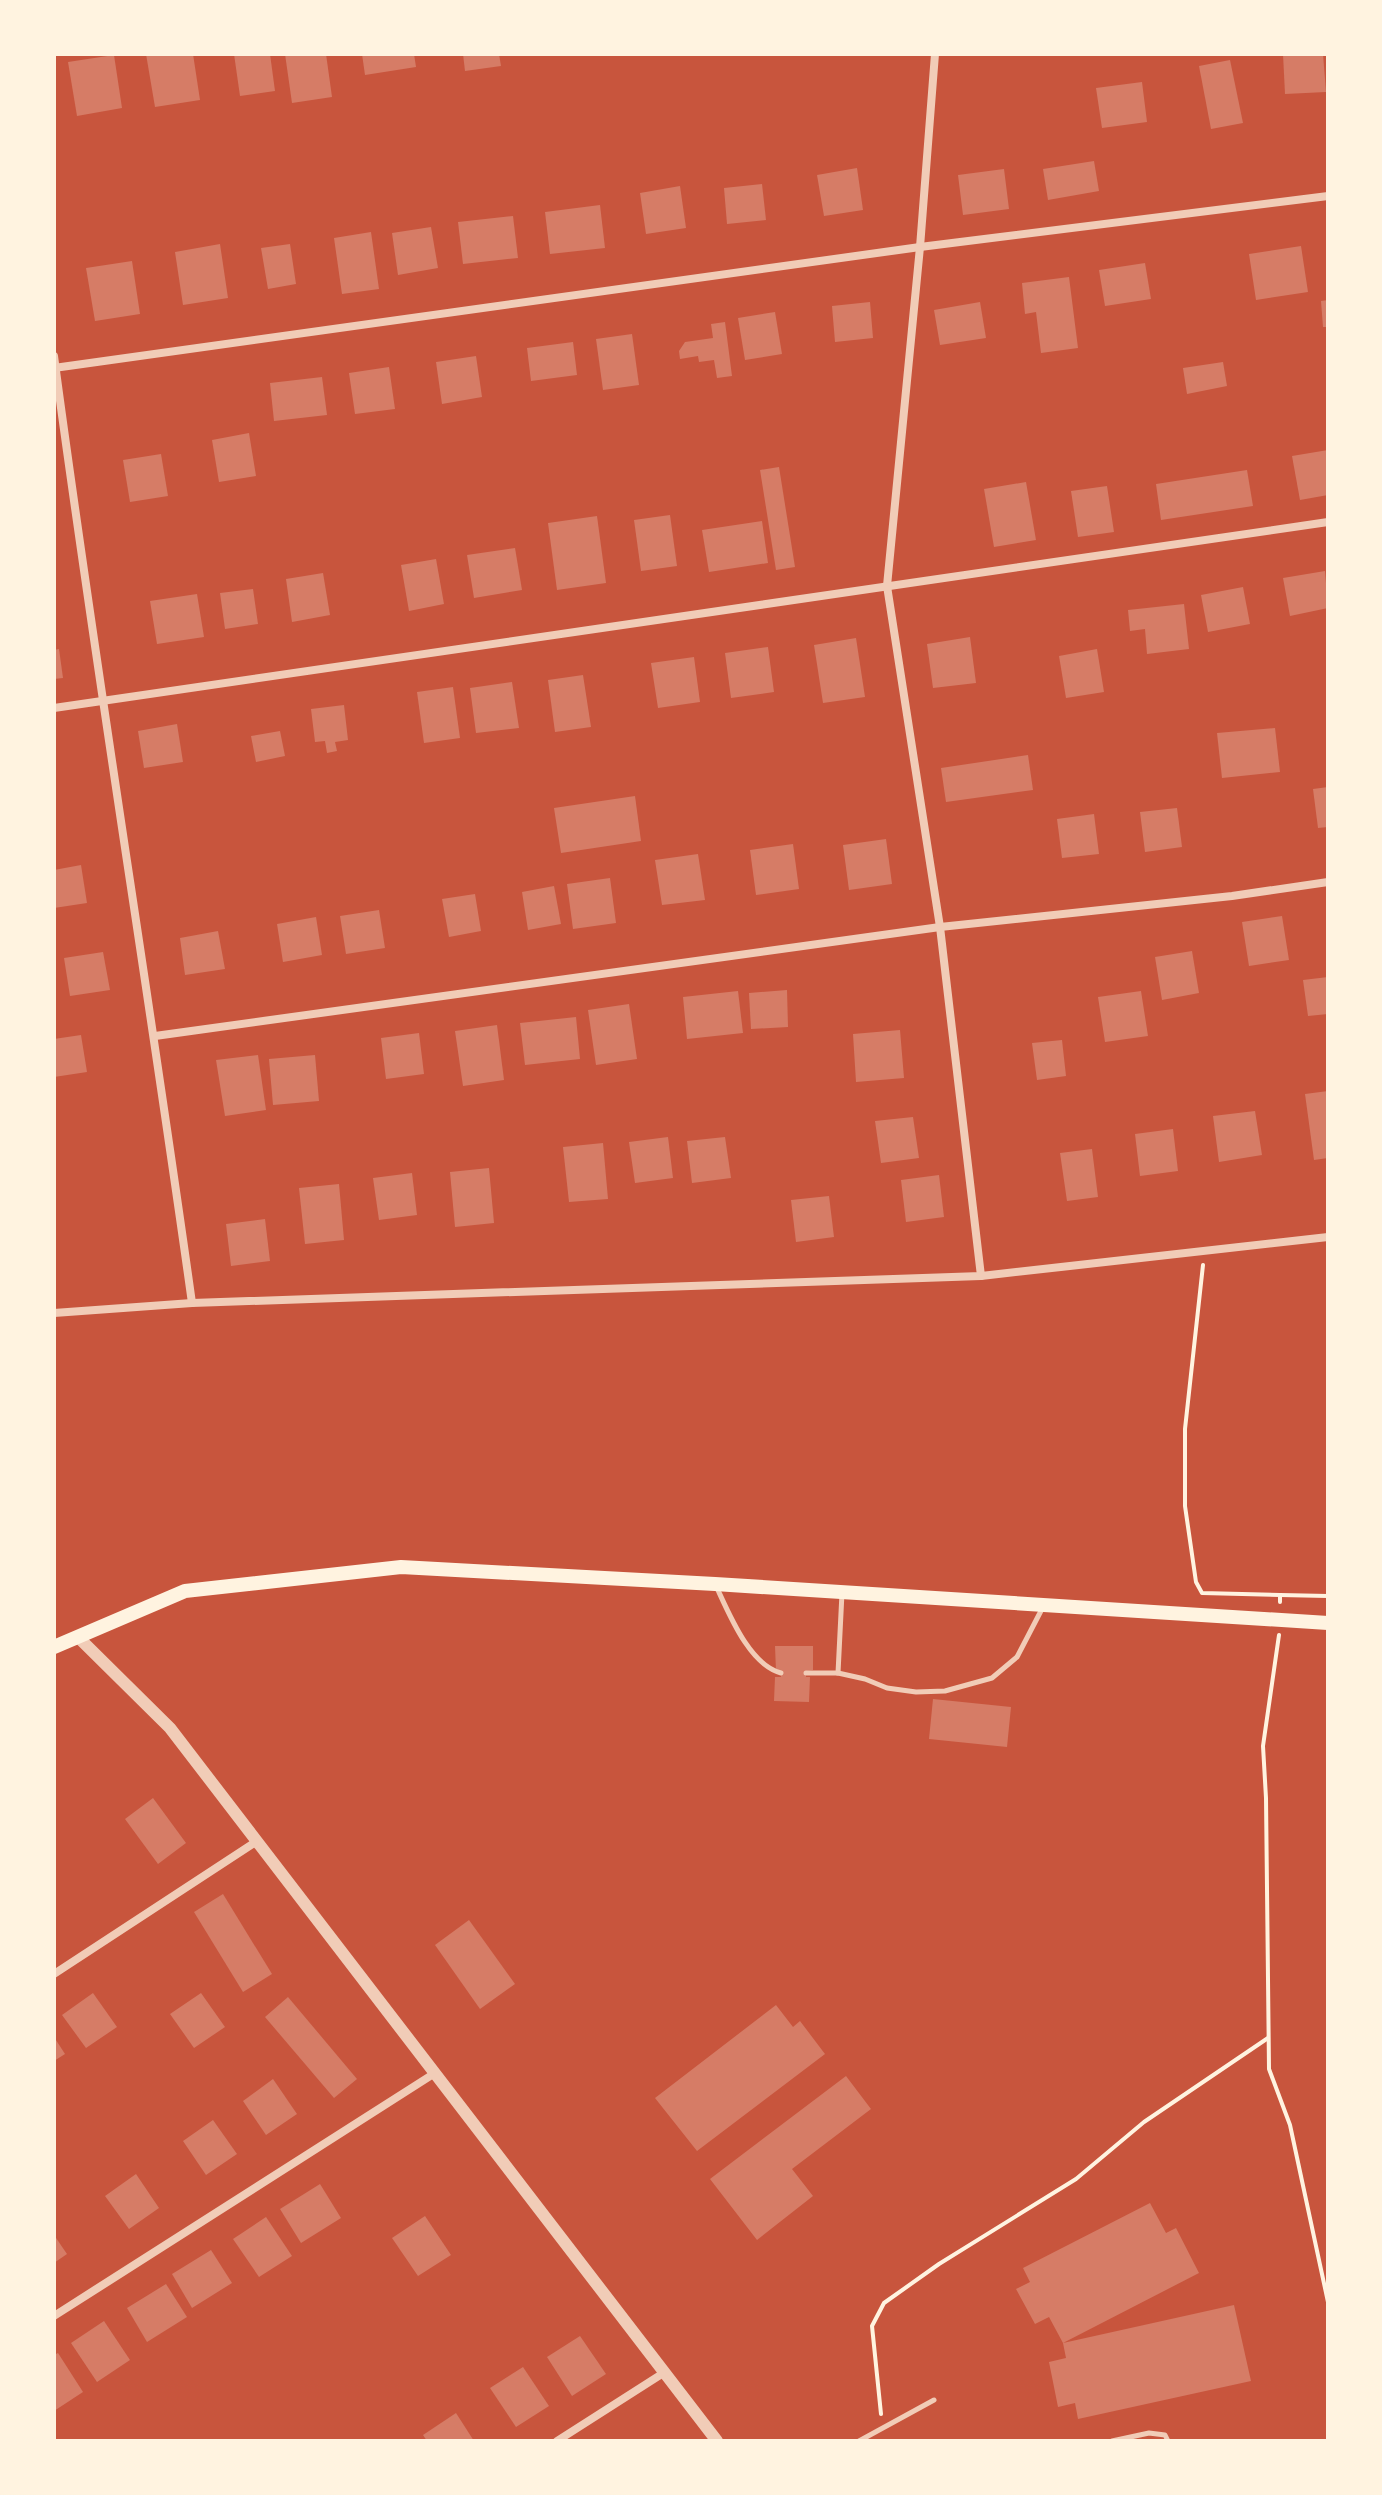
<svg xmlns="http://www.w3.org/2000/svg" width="1382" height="2495" font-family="'DejaVu Sans',sans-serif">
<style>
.building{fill:#d67c66}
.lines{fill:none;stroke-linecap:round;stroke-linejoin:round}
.path{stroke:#fff3e0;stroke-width:4}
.service{stroke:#f1ccb7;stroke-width:5}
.minor{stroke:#f1ccb7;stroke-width:8}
.tertiary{stroke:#f1ccb7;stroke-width:12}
.secondary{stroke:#fff3e0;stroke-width:14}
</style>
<rect width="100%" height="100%" fill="#c8553d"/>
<g class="building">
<path d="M146,54H193L200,100L155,107Z"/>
<path d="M234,54H270L275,91L240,96Z"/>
<path d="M285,54H326L332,97L292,103Z"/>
<path d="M362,54H414L416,67L365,75Z"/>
<path d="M463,54H499L501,66L465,71Z"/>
<path d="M1283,54H1323L1326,92L1285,94Z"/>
<path d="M114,55L122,108L77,116L68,62Z"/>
<path d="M1230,60L1243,123L1211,129L1199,66Z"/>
<path d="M1142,82L1147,122L1102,128L1096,88Z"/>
<path d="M1094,161L1099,191L1048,200L1043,169Z"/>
<path d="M857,168L863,210L824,216L817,175Z"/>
<path d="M1004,169L1009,209L963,215L958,175Z"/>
<path d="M762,184L766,220L727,224L724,188Z"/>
<path d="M680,186L686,228L646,234L640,193Z"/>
<path d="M600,205L605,248L550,254L545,212Z"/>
<path d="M513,216L518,258L463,264L458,222Z"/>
<path d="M431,227L438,268L398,275L392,233Z"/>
<path d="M371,232L379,289L342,294L334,238Z"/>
<path d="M220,244L228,298L183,305L175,252Z"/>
<path d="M290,244L296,284L268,289L261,248Z"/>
<path d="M1301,246L1308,292L1256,300L1249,254Z"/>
<path d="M132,261L140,314L95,321L86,268Z"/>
<path d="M1145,263L1151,299L1105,306L1099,270Z"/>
<path d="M1069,277L1078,348L1041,353L1036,312L1025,314L1022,283Z"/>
<path d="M1328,300V327H1323L1321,301Z"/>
<path d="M870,302L873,338L835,342L832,306Z"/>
<path d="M980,302L986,338L940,345L934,310Z"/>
<path d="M775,312L782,354L745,360L738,318Z"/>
<path d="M725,322L732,376L717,378L714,360L699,362L698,356L680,359L679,351L685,342L713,338L711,324Z"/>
<path d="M632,334L639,385L603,390L596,339Z"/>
<path d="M573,342L577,375L531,381L527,348Z"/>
<path d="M476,356L482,397L442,404L436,362Z"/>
<path d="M1223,362L1227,386L1187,394L1183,368Z"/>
<path d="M389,367L395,409L355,414L349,373Z"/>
<path d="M322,377L327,415L274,421L270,383Z"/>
<path d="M249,433L256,476L219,482L212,440Z"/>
<path d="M1328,450V495L1300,500L1292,456Z"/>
<path d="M161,454L168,496L130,502L123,460Z"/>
<path d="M779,467L795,567L776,570L760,470Z"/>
<path d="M1247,470L1253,506L1161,520L1156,484Z"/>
<path d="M1026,482L1036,540L994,547L984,489Z"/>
<path d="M1107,486L1114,532L1078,537L1071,491Z"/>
<path d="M670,515L677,566L641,571L634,520Z"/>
<path d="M597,516L606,583L557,590L548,523Z"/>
<path d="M762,521L768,563L709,572L702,530Z"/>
<path d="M515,548L522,590L474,598L467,555Z"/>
<path d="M436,559L444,604L409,611L401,565Z"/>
<path d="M1325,571L1328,608L1290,616L1283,578Z"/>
<path d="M323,573L330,615L292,622L286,579Z"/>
<path d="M1243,587L1250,624L1208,632L1201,595Z"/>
<path d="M253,589L258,624L225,629L220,593Z"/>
<path d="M197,594L204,637L157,644L150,601Z"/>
<path d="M1184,604L1189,649L1147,654L1145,629L1130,631L1128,610Z"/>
<path d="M970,637L976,683L933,688L927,644Z"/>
<path d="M856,638L865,697L823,703L814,645Z"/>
<path d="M768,647L774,692L731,698L725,653Z"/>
<path d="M59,649L63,678L54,679V650Z"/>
<path d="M1097,649L1104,692L1066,698L1059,656Z"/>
<path d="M694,657L700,702L658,708L651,663Z"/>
<path d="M583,675L591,727L555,732L548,680Z"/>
<path d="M512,682L519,728L476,733L470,688Z"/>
<path d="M453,687L460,738L424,743L417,692Z"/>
<path d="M344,705L348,740L335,742L337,751L327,753L325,741L315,742L311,709Z"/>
<path d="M177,724L183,762L144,768L138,731Z"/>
<path d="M1275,728L1280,772L1222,778L1217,733Z"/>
<path d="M280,731L285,756L256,762L251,736Z"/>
<path d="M1028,755L1033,790L946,802L941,768Z"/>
<path d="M1328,787V827L1318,828L1313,789Z"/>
<path d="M635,796L641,841L561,853L554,808Z"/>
<path d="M1177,808L1182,847L1145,852L1140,812Z"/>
<path d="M1094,814L1099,854L1062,858L1057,819Z"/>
<path d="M886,839L892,884L849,890L843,845Z"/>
<path d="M793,844L799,889L756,895L750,850Z"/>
<path d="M698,854L705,900L662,905L655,860Z"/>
<path d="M81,865L87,903L54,908V870Z"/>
<path d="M610,878L616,923L573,929L567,884Z"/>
<path d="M554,886L561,924L528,930L522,892Z"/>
<path d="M475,894L481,931L449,937L442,899Z"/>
<path d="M379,910L385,948L346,954L340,916Z"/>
<path d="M1282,916L1289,960L1249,966L1242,922Z"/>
<path d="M316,917L322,955L283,962L277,924Z"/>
<path d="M218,931L225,969L185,975L180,938Z"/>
<path d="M1192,951L1199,993L1162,1000L1155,957Z"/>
<path d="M103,952L110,990L70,996L64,958Z"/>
<path d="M1328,977V1014L1308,1016L1303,980Z"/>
<path d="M787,990L788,1027L751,1029L749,993Z"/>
<path d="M738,991L743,1033L687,1039L683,997Z"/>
<path d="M1141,991L1148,1036L1105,1042L1098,997Z"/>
<path d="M629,1004L637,1059L596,1065L588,1010Z"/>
<path d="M576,1017L580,1059L525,1065L520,1023Z"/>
<path d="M497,1025L504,1080L463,1086L455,1031Z"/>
<path d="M900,1030L904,1078L856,1082L853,1034Z"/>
<path d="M419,1033L424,1074L386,1079L381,1038Z"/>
<path d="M81,1035L87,1072L54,1077V1039Z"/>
<path d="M1062,1040L1066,1076L1037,1080L1032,1043Z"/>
<path d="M258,1055L266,1110L225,1116L216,1060Z"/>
<path d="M315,1055L319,1101L273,1105L269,1059Z"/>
<path d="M1328,1091V1158L1314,1160L1305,1094Z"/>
<path d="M1255,1111L1262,1155L1219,1162L1213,1116Z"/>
<path d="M913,1117L919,1158L881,1163L875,1121Z"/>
<path d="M1173,1129L1178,1171L1140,1176L1135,1134Z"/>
<path d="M668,1137L673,1178L635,1183L629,1142Z"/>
<path d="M725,1137L731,1178L692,1183L687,1141Z"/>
<path d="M603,1143L608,1199L569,1202L563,1147Z"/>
<path d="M1092,1149L1098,1197L1067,1201L1060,1153Z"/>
<path d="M489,1168L494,1223L455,1227L450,1172Z"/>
<path d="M412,1173L417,1215L379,1220L373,1178Z"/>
<path d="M939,1175L944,1217L906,1222L901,1180Z"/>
<path d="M339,1184L344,1240L305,1244L299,1188Z"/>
<path d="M829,1196L834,1237L796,1242L791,1200Z"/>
<path d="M265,1219L270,1261L231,1266L226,1224Z"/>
<path d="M775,1646H813V1670L806,1671V1677H810L809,1702L774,1701L775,1677H781V1671H776Z"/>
<path d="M933,1699L1011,1707L1007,1747L929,1739Z"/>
<path d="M153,1798L186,1843L158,1864L125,1819Z"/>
<path d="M223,1894L272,1974L243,1992L194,1912Z"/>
<path d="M469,1920L515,1984L480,2009L435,1945Z"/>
<path d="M93,1993L117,2027L86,2048L62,2015Z"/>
<path d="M201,1993L225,2027L194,2048L170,2014Z"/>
<path d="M288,1997L357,2079L334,2098L265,2017Z"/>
<path d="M776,2005L793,2027L800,2021L825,2054L697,2151L655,2098Z"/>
<path d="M54,2037L65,2054L54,2061Z"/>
<path d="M846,2076L871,2109L792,2169L813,2196L757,2240L710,2179Z"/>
<path d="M273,2079L297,2114L266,2135L243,2101Z"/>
<path d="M213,2120L237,2154L206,2175L183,2141Z"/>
<path d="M136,2174L159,2208L129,2229L105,2196Z"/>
<path d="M320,2184L341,2218L301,2243L280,2209Z"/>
<path d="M1150,2203L1166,2233L1176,2228L1199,2273L1063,2343L1234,2305L1251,2381L1078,2419L1075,2403L1058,2407L1049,2362L1066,2358L1063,2343L1049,2317L1035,2324L1016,2289L1030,2282L1023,2268Z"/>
<path d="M425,2216L451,2255L418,2276L392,2238Z"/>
<path d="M266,2217L292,2256L259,2277L233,2239Z"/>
<path d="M54,2235L67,2254L54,2263Z"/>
<path d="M211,2250L232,2283L192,2308L172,2274Z"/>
<path d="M166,2284L187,2317L147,2342L127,2308Z"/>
<path d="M104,2321L130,2360L97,2382L71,2343Z"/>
<path d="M580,2336L606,2374L572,2396L547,2357Z"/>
<path d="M58,2353L83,2392L54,2411V2355Z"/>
<path d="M523,2367L549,2406L516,2427L490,2388Z"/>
<path d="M456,2413L474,2441H427L423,2435Z"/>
</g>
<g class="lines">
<g class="path">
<path d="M1203,1265L1185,1429V1506L1196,1582L1202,1593L1280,1595V1602"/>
<path d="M1280,1595L1328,1596"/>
<path d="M1279,1635L1263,1746L1266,1798L1269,2069L1290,2125L1328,2302"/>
<path d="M881,2414L872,2326L884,2303L939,2264L1076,2179L1144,2122L1268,2038"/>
</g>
<g class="service">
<path d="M717,1588C730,1616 750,1665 781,1673"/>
<path d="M806,1673H838L865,1679L887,1688L916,1692L945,1691L992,1678L1017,1657L1043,1607"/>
<path d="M838,1673L842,1593"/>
<path d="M859,2441L934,2400"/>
<path d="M1112,2441L1149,2433L1165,2435L1168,2441"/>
</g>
<g class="minor">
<path d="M935,54L920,247L887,586L940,927L981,1276"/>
<path d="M54,356C96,672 148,987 192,1303"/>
<path d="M54,368L920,247L1328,196"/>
<path d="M54,708L1328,522"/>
<path d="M155,1036L940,927L1232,896L1328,882"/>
<path d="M54,1313L192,1303L981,1276L1328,1237"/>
<path d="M54,1974L257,1841"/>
<path d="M54,2316L435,2073"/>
<path d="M557,2441L665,2372"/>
</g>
<path class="tertiary" d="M78,1637L170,1728L717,2441"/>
<path class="secondary" d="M54,1647L185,1591L401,1567L715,1584L1328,1623"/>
</g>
<rect width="1382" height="2495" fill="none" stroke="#fff3e0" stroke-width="112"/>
</svg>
